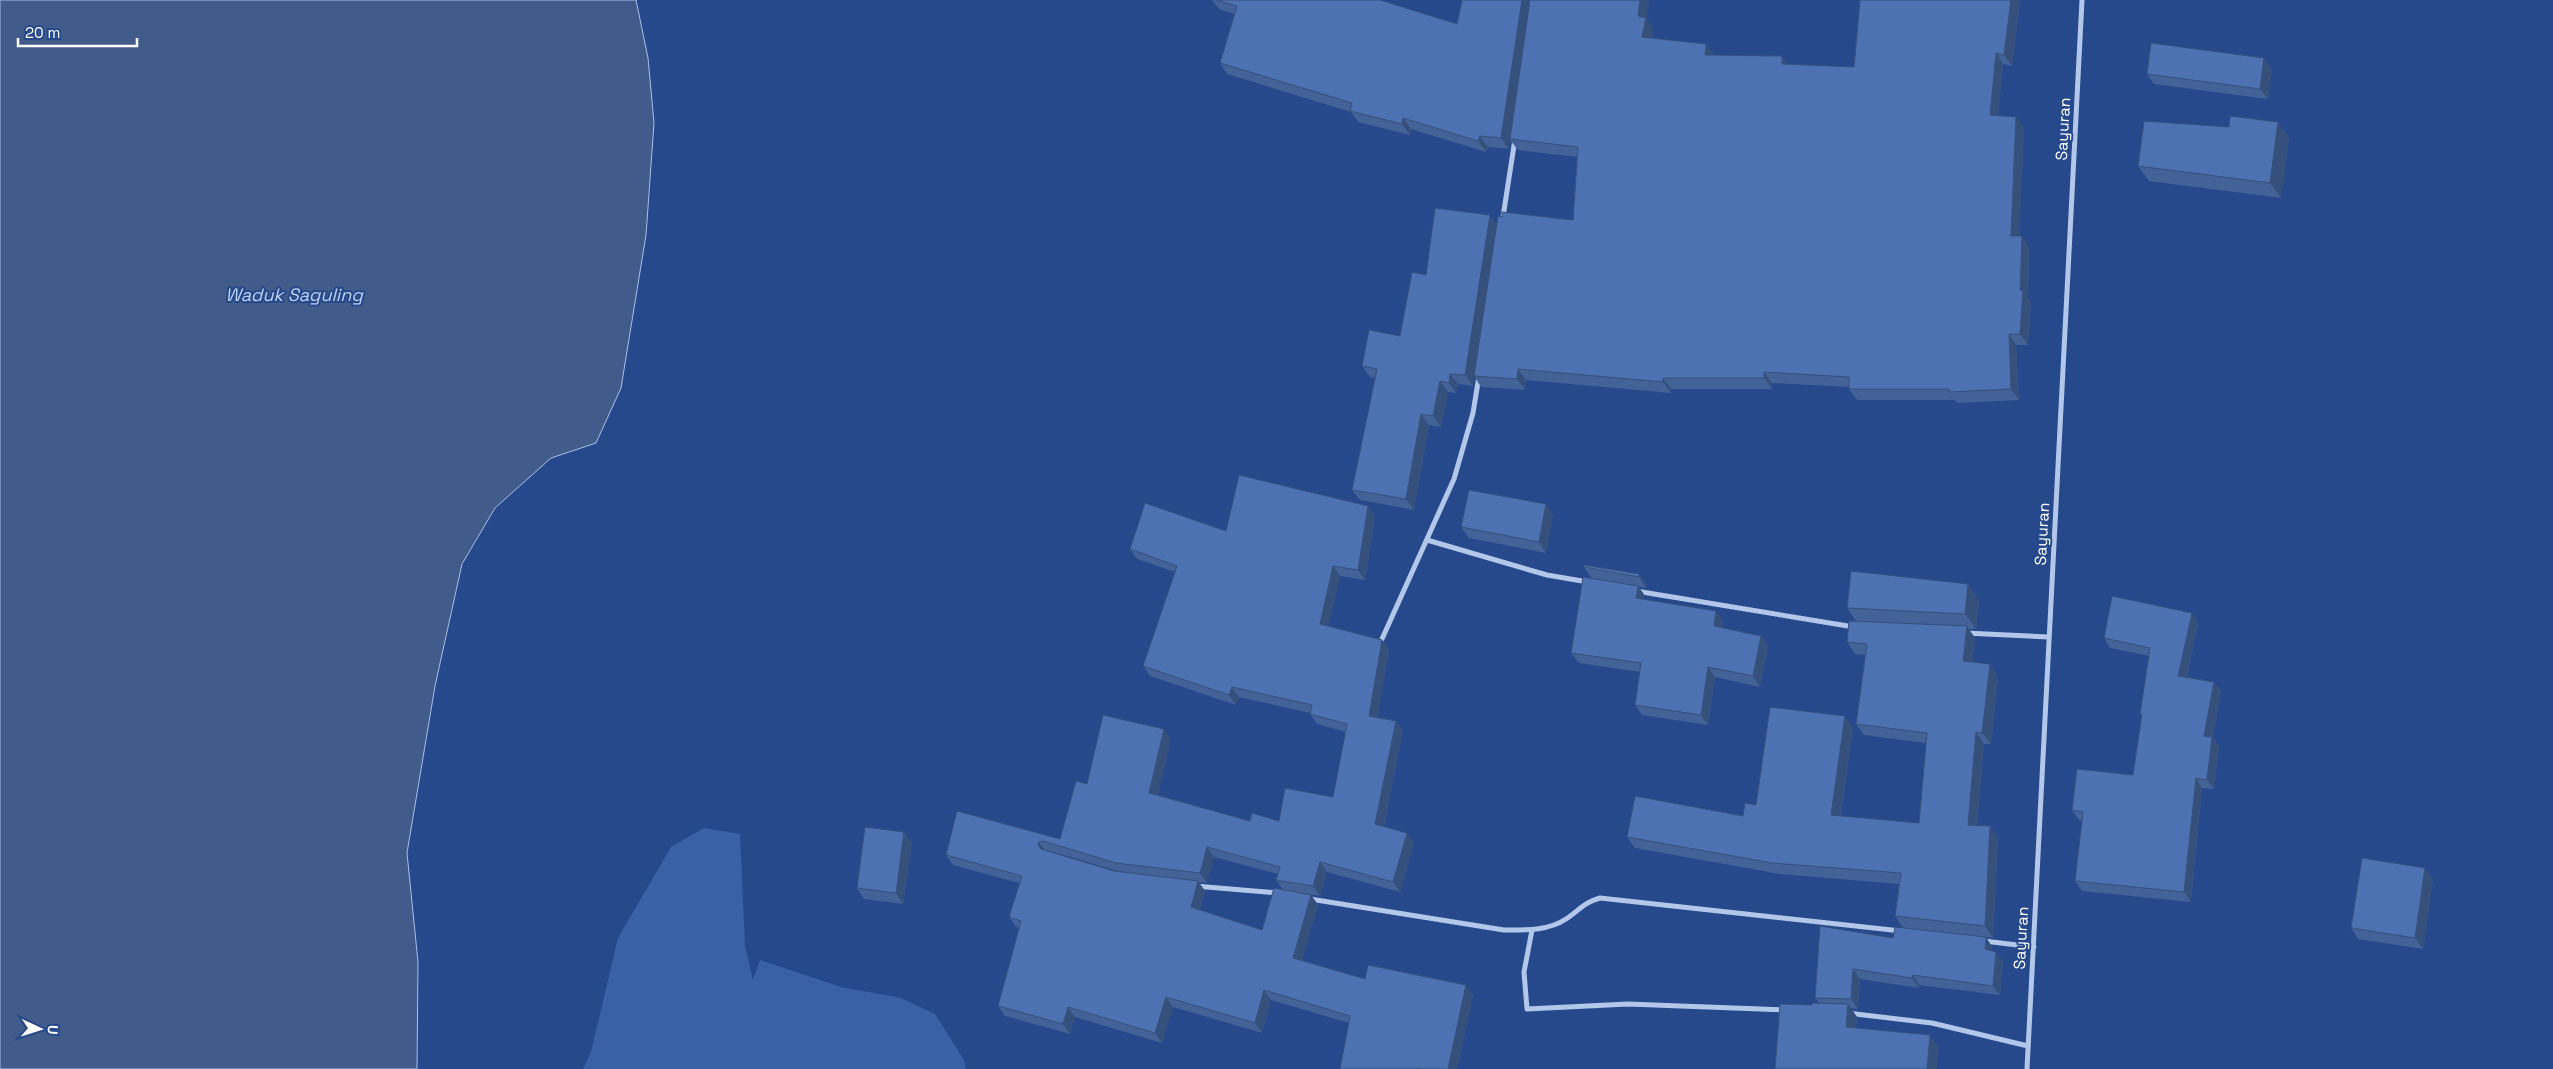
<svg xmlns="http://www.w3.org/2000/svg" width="2553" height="1069" font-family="'Space Grotesk',sans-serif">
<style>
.green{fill:#3962a6}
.water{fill:#415b8a;stroke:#a6c0ea}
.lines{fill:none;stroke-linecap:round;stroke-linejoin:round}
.street{stroke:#b2c7ea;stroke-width:5}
.wall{fill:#426298;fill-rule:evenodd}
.shaded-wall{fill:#36507c}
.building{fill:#4d72b1;stroke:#36507c}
.labels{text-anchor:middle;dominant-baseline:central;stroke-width:4;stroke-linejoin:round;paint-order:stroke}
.street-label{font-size:16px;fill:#fff;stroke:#25498a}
.water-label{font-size:18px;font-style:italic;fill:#bed1f1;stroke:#25498a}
</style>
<rect width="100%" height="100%" fill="#25498a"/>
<path class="green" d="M704,828L740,834L745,946L753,980L760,960L841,987L901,998L935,1014L964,1060L966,1069H583L591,1052L618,938L671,847Z"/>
<path class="water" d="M0,0H636L648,58L654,123L646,235L621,388L596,443L551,458L495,508L462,564L435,686L407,853L418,962L417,1069H0Z"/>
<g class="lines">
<g class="street">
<path d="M1503,217L1515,139"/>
<path d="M1427,540L1547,575L1588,582"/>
<path d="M1636,591L1854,627"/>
<path d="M1965,633L2049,637"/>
<path d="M1382,639L1454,479L1473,413L1479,376"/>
<path d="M1195,886L1279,893"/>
<path d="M1310,899L1504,930C1525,930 1548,931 1566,919C1578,911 1585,902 1600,898L1901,931"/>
<path d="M1532,930L1524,972L1527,1009L1628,1004L1786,1010"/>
<path d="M1984,941L2034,947"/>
<path d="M1847,1013L1932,1023L2028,1046"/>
<path d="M2027,1069L2082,0"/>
</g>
</g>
<g class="wall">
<path d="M1212,0H1380L1457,24L1647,19L1653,29L1652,38L1706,44L1714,55L1788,64L1854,67L2020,0L2012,66L2003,64L1998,115L2016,117L2024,128L2019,236L2029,247L2028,298L2031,302L2028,345H2016L2019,400L1957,403L1955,400H1857L1849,389V387L1772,383V389H1671V393L1526,380L1525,390L1481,387L1474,376L1473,386L1458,384L1456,393L1448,392L1441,427L1429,425L1414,510L1360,500L1352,490L1375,378L1370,377L1362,366L1400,336L1426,275L1490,215L1497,226L1573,220L1577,157L1518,150L1510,140L1509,149L1488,147L1486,152L1411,129L1410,135L1358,122L1351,112L1227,74L1220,63L1234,14L1219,9Z"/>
<path d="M2272,69L2268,99L2154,84L2147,74Z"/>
<path d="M2278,122L2289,138L2281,198L2149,181L2138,166L2229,127Z"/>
<path d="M1553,515L1546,553L1469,538L1461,527Z"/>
<path d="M1375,516L1365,580L1340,576L1328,627L1382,640L1389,650L1377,718L1396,721L1403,731L1384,826L1414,843L1400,892L1327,872L1320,896L1283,890L1276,880L1278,874L1214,857L1207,883L1198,882L1205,891L1200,910L1262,930L1311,895L1318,905L1302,960L1365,979L1473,995L1457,1069H1340L1349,1023L1271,1000L1262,1033L1173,1007L1162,1043L1075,1017L1070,1034L1005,1016L998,1006L1020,928L1016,927L1009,917L1019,883L953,865L946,855L957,811L1060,839L1087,784L1171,739L1158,795L1250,821H1279L1333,797L1346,732L1317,724L1310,714V713L1239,697L1236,705L1150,676L1143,666L1175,572L1137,559L1130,549L1226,531ZM1048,851H1050L1121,872L1114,871Z"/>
<path d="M1584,567L1639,574L1647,585L1646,588L1638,586L1645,596L1644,600L1723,621L1722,628L1761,636L1768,646L1760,687L1715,677L1708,725L1642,715L1635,705L1640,672L1579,663L1571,653L1591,578Z"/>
<path d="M1979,600L1976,629H1968L1975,638L1972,662L1998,676L1991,744H1984L1977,826H1990L1998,838L1993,938L1986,937L1992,947V951L2003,961L2000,995L1919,985V988L1860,979L1858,1009L1850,1008L1857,1017L1856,1028L1930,1035L1939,1048L1775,1069L1812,1005L1819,1003L1815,998L1893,938L1903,928L1895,916L1899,884L1780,874L1635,848L1627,837L1743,816L1756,805L1853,727L1841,816L1919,823L1926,743L1864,735L1856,724L1865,655L1855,654L1847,642L1856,621L1847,608Z"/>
<path d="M2192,613L2198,623L2187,677L2214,682L2221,691L2213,738L2219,747L2214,789L2202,788L2191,902L2082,891L2075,881L2082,821L2079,820L2072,810L2133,775L2142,717L2140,714L2149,656L2110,648L2104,638Z"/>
<path d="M912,843L903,904L864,899L857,888Z"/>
<path d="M2433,878L2423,949L2358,939L2351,928Z"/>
</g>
<g class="shaded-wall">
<path d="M1522,0H1532L1509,149L1501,138Z"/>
<path d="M1640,0H1649L1647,19L1653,29L1650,48L1642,37L1638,16Z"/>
<path d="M2011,0H2020L2012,66L2004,55Z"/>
<path d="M1706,44L1714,55L1713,66L1705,55Z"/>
<path d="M1996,53L2003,64L1997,126L1990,115Z"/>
<path d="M1782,56L1790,67L1782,64Z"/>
<path d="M2264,58L2272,69L2268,99L2260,89Z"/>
<path d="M2016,117L2024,128L2019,247L2011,236Z"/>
<path d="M1403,118L1411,129L1410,135L1402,124Z"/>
<path d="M2278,122L2289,138L2281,198L2270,183Z"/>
<path d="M1480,136L1488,147L1486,152L1478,141Z"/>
<path d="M1490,215L1497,226L1473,386L1465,375Z"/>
<path d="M2022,236L2029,247L2028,298L2031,302L2028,345L2020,334Z"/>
<path d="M2009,334L2016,345L2019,400L2011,389Z"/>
<path d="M1518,369L1526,380L1525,390L1517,379Z"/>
<path d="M1764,372L1772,383V389L1764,378Z"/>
<path d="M1450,374L1458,384L1456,393L1449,383Z"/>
<path d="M1663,378L1671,389V393L1663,382Z"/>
<path d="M1440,381L1448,392L1441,427L1433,416Z"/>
<path d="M1421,414L1429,425L1414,510L1406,499Z"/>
<path d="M1546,504L1553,515L1546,553L1539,542Z"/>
<path d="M1368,506L1375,516L1365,580L1358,570Z"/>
<path d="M1333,566L1340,576L1327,634L1320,624Z"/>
<path d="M1639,574L1647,585L1646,588L1639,577Z"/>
<path d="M1968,584L1979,600L1976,629L1965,614Z"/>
<path d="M1638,586L1645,596L1643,609L1636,598Z"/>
<path d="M1716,611L1723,621L1721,636L1714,626Z"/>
<path d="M2192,613L2198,623L2185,685L2178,676Z"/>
<path d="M1967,626L1975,638L1971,673L1963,661Z"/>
<path d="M1761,636L1768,646L1760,687L1753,676Z"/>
<path d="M1382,640L1389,650L1376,726L1369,716Z"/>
<path d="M1990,664L1998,676L1991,744L1982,733Z"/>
<path d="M1708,667L1715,677L1708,725L1701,715Z"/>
<path d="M2214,682L2221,691L2213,738L2219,747L2214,789L2207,780L2204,736Z"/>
<path d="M1232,687L1239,697L1236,705L1229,695Z"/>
<path d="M1845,716L1853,727L1839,827L1831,815Z"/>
<path d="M1396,721L1403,731L1382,834L1375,824Z"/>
<path d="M1164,729L1171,739L1156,803L1149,793Z"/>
<path d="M1976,732L1984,744L1976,837L1968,825Z"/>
<path d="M2196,778L2202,788L2191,902L2184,892Z"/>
<path d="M1990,826L1998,838L1993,938L1985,926Z"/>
<path d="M904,832L912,843L903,904L896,893Z"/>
<path d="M1407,833L1414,843L1400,892L1393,882Z"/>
<path d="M1039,842L1046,852L1045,856L1038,845Z"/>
<path d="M1207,847L1214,857L1207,883L1200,873Z"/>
<path d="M1320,862L1327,872L1320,896L1313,886Z"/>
<path d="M2425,868L2433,878L2423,949L2415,938Z"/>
<path d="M1198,881L1205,891L1198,917L1191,907Z"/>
<path d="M1311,895L1318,905L1300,968L1293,958Z"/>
<path d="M1986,937L1992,947V959L1985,949Z"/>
<path d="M1996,952L2003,961L2000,995L1993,986Z"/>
<path d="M1853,969L1860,979L1858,1009L1851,999Z"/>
<path d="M1913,975L1919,985V988L1912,978Z"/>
<path d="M1466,985L1473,995L1457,1069H1448Z"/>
<path d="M1264,990L1271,1000L1262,1033L1255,1023Z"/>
<path d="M1166,997L1173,1007L1162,1043L1155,1033Z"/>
<path d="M1848,1004L1857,1017L1855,1040L1846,1027Z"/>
<path d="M1068,1007L1075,1017L1070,1034L1063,1024Z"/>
<path d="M1930,1035L1939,1048L1937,1069H1927Z"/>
</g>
<g class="building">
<path d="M1216,0H1380L1457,24L1462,0H1522L1501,138L1480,136L1478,141L1403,118L1402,124L1350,111L1352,103L1220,63L1237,6Z"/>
<path d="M1530,0H1640L1638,16L1646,18L1642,37L1706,44L1705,55L1782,56V64L1854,67L1860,0H2011L2004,55L1996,53L1990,115L2016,117L2011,236H2022L2020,290L2023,291L2020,334H2009L2011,389L1949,392V389H1849V377L1764,372V378H1663V382L1518,369L1517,379L1474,376L1498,216L1502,217V212L1573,220L1578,147L1510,139Z"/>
<path d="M2151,43L2264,58L2260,89L2147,74Z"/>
<path d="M2230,116L2278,122L2270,183L2138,166L2144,121L2229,127Z"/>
<path d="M1435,208L1490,215L1465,375L1450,374L1449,383L1440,381L1433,416L1421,414L1406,499L1352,490L1377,369L1362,366L1369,330L1400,336L1412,272L1426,275Z"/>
<path d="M1239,475L1368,506L1358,570L1333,566L1320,624L1382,640L1369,716L1396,721L1375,824L1407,833L1393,882L1320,862L1313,886L1276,880L1280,867L1207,847L1200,873L1116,863L1043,841L1039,842L1038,845L1041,849L1114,871L1198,881L1191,907L1262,930L1274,888L1311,895L1293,958L1365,979L1368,965L1466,985L1448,1069H1422L1417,1068V1069H1340L1350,1016L1264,990L1255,1023L1166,997L1155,1033L1068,1007L1063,1024L998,1006L1021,921L1009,917L1022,876L946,855L957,811L1060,839L1076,781L1087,784L1103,715L1164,729L1149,793L1250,821L1252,813L1279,821L1285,788L1333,797L1347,724L1310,714L1312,705L1232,687L1229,695L1143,666L1177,566L1130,549L1145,503L1226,531Z"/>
<path d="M1469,490L1546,504L1539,542L1461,527Z"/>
<path d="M1584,565L1639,574V577L1584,567Z"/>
<path d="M1851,571L1968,584L1965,614L1847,608Z"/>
<path d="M1583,577L1638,586L1636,598L1716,611L1714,626L1761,636L1753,676L1708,667L1701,715L1635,705L1641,663L1571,653Z"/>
<path d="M2112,596L2192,613L2178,676L2214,682L2204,736L2212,737L2207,780L2196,778L2184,892L2075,881L2083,812L2072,810L2077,769L2133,775L2142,714H2140L2150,648L2104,638Z"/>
<path d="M1849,621L1967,626L1963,661L1990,664L1982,733L1976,732L1968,825L1990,826L1985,926L1895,916L1901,873L1772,863L1627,837L1635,796L1743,816L1745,803L1756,805L1770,707L1845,716L1831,815L1919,823L1927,733L1856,724L1867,644L1847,642Z"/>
<path d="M865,827L904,832L896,893L857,888Z"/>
<path d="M2362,858L2425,868L2415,938L2351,928Z"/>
<path d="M1820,926L1893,938L1895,927L1986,937L1985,949L1996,952L1993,986L1913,975L1912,978L1853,969L1851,999L1815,998Z"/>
<path d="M1812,1003L1848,1004L1846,1027L1930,1035L1927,1069H1775L1780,1004L1812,1005Z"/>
</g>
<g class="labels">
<g class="street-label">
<text transform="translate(2063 129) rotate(-87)">Sayuran</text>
<text transform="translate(2042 534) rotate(-87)">Sayuran</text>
<text transform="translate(2021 938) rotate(-87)">Sayuran</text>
</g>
<g class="water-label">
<text x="294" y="294">Waduk Saguling</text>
</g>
</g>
<g transform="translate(40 1029) rotate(94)" stroke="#25498a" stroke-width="4" paint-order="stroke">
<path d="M0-4L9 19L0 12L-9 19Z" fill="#ffffff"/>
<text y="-8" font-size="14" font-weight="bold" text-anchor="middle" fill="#ffffff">U</text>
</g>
<path d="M18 38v8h119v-8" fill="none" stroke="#ffffff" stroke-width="2.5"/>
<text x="25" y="38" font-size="15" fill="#ffffff" stroke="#25498a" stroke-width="4" paint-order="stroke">20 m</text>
</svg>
